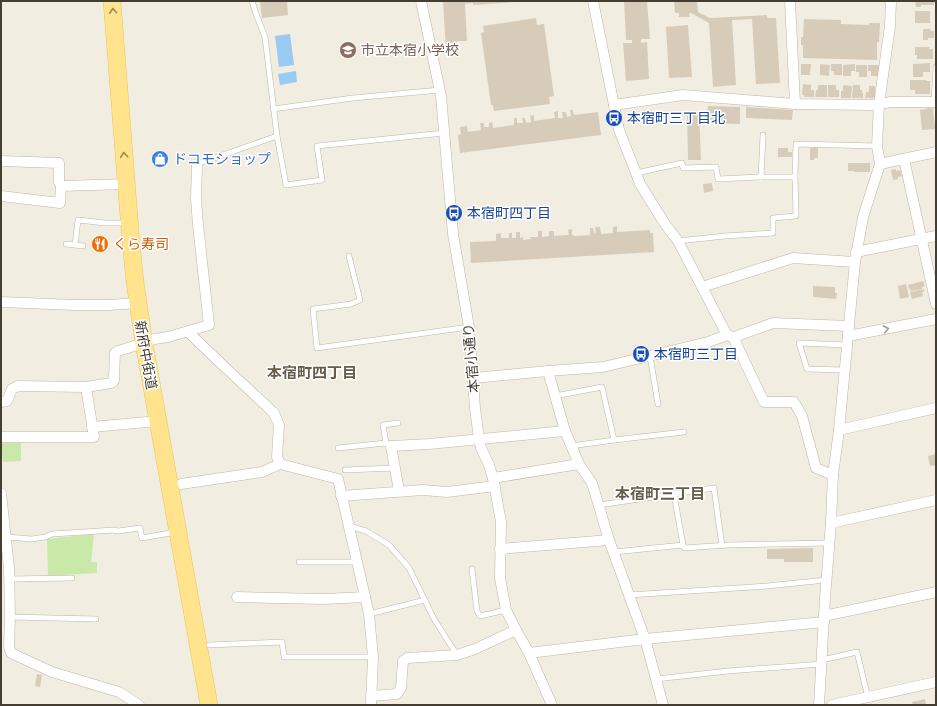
<svg xmlns="http://www.w3.org/2000/svg" width="937" height="706" font-family="Roboto,'Noto Sans JP',sans-serif">
<style>
.green{fill:#c8e9a7}
.water{fill:#99caf3}
.building{fill:#d7ccb9}
.lines{fill:none;stroke-linecap:round;stroke-linejoin:round}
.service-casing{stroke:#bdb6a4;stroke-width:6}
.minor-casing{stroke:#bdb6a4;stroke-width:11}
.primary-casing{stroke:#e8c458;stroke-width:18}
.service{stroke:#fff;stroke-width:5}
.minor{stroke:#fff;stroke-width:10}
.primary{stroke:#ffe48d;stroke-width:17}
.oneway{stroke:#98885b}
.oneway2{stroke:#a19e98}
.labels{text-anchor:middle;dominant-baseline:central;stroke-width:3;stroke-linejoin:round;paint-order:stroke}
.education-label{font-size:14px;fill:#785e54;stroke:#fff;text-anchor:start}
.transit-label{font-size:14px;fill:#164399;stroke:#fff;text-anchor:start}
.shop-label{font-size:14px;fill:#366cbe;stroke:#fff;text-anchor:start}
.food-label{font-size:14px;fill:#c56008;stroke:#fff;text-anchor:start}
.street-label{font-size:14px;fill:#433d32;stroke:#fff}
.neighbourhood-label{font-size:15px;font-weight:bold;fill:#665c49;stroke:#fff}
</style>
<rect width="100%" height="100%" fill="#f2ede1"/>
<g class="green">
<path d="M1,443H21V461L3,462Z"/>
<path d="M94,534L91,562H97V573L48,576L47,539Z"/>
</g>
<g class="water">
<path d="M290,34L294,65L279,67L275,36Z"/>
<path d="M296,71L297,82L280,85L278,74Z"/>
</g>
<g class="building">
<path d="M260,1H287L288,15L262,18Z"/>
<path d="M443,1H516V2L473,5V3L465,4L467,41H457V50H446Z"/>
<path d="M624,1H647L650,39H641V43L647,42L649,79L626,81L623,43H632V40H626Z"/>
<path d="M674,1H697L698,12L710,18L767,15V18H776L780,83L756,84L752,19L732,20L736,85L713,87L709,23L691,13H689L690,17H679V13H675Z"/>
<path d="M915,1H934V5H921V7H916Z"/>
<rect x="915" y="11" width="15" height="12"/>
<path d="M536,18L537,25L544,24L554,96L549,97L550,104L494,111L493,105H491L481,33L484,32L483,26Z"/>
<path d="M804,19L841,20V24L869,25V23H880L879,42H877V60L803,58V45H801V37H803Z"/>
<path d="M688,25L692,77L669,78L666,27Z"/>
<path d="M923,29H930L931,31H934V38H928V40H923Z"/>
<path d="M915,47H929V49H933V59H917V55H915Z"/>
<path d="M930,63V72H923V77H913V64Z"/>
<path d="M801,64H811L810,75H801Z"/>
<path d="M820,64L830,65L829,76L820,75Z"/>
<path d="M831,64H842V75H834V71H831Z"/>
<path d="M855,64V71H851V76H843V65Z"/>
<path d="M856,65H867V77H859V72H856Z"/>
<path d="M868,65H879V76H871V71H868Z"/>
<path d="M910,80H926V81H930V94H915V90H910Z"/>
<path d="M803,84L811,85V90H814V97H804V95H802Z"/>
<path d="M818,85H827V97H815L816,90H818Z"/>
<path d="M828,85H836V90H839V97H828Z"/>
<path d="M843,85L852,86L851,98H841V91H843Z"/>
<path d="M853,85H860V90H862V93H863V98H852Z"/>
<path d="M869,86H875V98H865L866,92H869Z"/>
<path d="M708,106L740,107V124L707,123Z"/>
<path d="M746,107L793,110L792,120L746,118Z"/>
<path d="M927,108H933L935,129L922,130L920,110L927,109Z"/>
<path d="M570,110H573L574,115L598,112L601,135L460,153L458,135L461,134L460,127L467,126L468,132L481,130L480,123H484V127H489V123L492,122L493,128L514,125V118H517V123H523L522,118H525L526,123L531,122L530,116L534,115V121L555,118L554,112L558,111V118H563L562,112H566L567,117L571,116Z"/>
<path d="M699,112L701,160H688L687,113Z"/>
<path d="M814,147L818,148V158H814V160H810V148H814Z"/>
<path d="M778,148H788V152H792V157H778Z"/>
<path d="M848,163H870V172H854V171H848Z"/>
<path d="M896,169V171L900,170L902,176L898,177V179L893,180L891,170Z"/>
<path d="M712,183L713,191L704,193L703,184Z"/>
<path d="M617,226V232L650,230V233H653L654,252L471,263L470,242L496,241V234L501,233V238H509V233H512V238H516V232H520V238L523,237V240L531,239L530,237H538V231H542V237L549,236V231H554V236L569,235L568,230L572,229V235L575,236L590,235V228H593L594,233L596,232L595,227H600L601,234L613,233V227Z"/>
<path d="M923,281L925,286L922,287V289L911,291L910,289H909L908,285Z"/>
<path d="M906,284L909,297L900,299L898,286Z"/>
<path d="M813,286L835,287V293H837L836,299L813,297Z"/>
<path d="M924,289V292H922L923,296L912,299L910,292Z"/>
<path d="M936,454V465L930,466L928,456Z"/>
<path d="M813,548V562H784V559H767V549Z"/>
<path d="M37,674L42,675L40,687L35,686Z"/>
<path d="M925,699L926,705H913L912,702Z"/>
</g>
<g class="lines">
<g class="service-casing">
<g id="service">
<path d="M252,1L256,14L265,37L277,136L286,185L322,180L317,146L444,133"/>
<path d="M934,102L936,67"/>
<path d="M273,109L353,98L440,90"/>
<path d="M197,164L277,136"/>
<path d="M636,173L682,163L683,168L716,167L718,179L759,177H795L796,144L877,146"/>
<path d="M761,177L763,135"/>
<path d="M678,241L725,236L773,233V218L796,216L795,177"/>
<path d="M66,244L75,245L78,220L105,223H127"/>
<path d="M75,245L83,246"/>
<path d="M349,256L360,300L351,304L313,309L317,348L469,327"/>
<path d="M650,356L658,404"/>
<path d="M845,370L807,369L799,343L847,345"/>
<path d="M555,396L602,387L614,440"/>
<path d="M386,443L383,425L398,423"/>
<path d="M571,446L614,440L684,432"/>
<path d="M338,448L386,443L391,446"/>
<path d="M345,470L395,468"/>
<path d="M674,494L683,545"/>
<path d="M599,505L714,488L722,546"/>
<path d="M349,526L366,531L389,545L409,568L434,619L457,655"/>
<path d="M6,537L32,539L45,537L52,534L85,532L113,530L118,531L140,528L142,538L176,532"/>
<path d="M614,552L683,545L684,548L728,545L829,543"/>
<path d="M299,562H357"/>
<path d="M472,569L477,611L480,616L506,610"/>
<path d="M9,579L72,578"/>
<path d="M629,595L767,586L826,580"/>
<path d="M369,614L425,600"/>
<path d="M10,617L96,619"/>
<path d="M209,645L282,642L284,657H373"/>
<path d="M822,660L857,652L868,698"/>
<path d="M656,679L728,671L822,664"/>
</g>
</g>
<g class="minor-casing">
<g id="minor">
<path d="M421,1L441,96L453,234L469,327L475,408L479,439L481,448L489,465L493,478L501,522L500,578L506,610L516,630L529,653L552,705"/>
<path d="M593,1L619,130L636,173L640,184L665,224L678,241L727,335"/>
<path d="M790,1L795,104"/>
<path d="M614,105L683,95L795,104L872,105L891,102H936"/>
<path d="M904,159L936,304"/>
<path d="M1,161L59,163V182L61,186"/>
<path d="M880,164L936,152"/>
<path d="M1,196L60,203L61,186L127,184"/>
<path d="M856,252L936,236"/>
<path d="M702,287L793,258L855,262"/>
<path d="M1,302L75,305H109L138,303"/>
<path d="M188,332L230,372L274,413L279,425L277,457L280,464"/>
<path d="M848,336L936,319"/>
<path d="M733,337L764,402H794L802,416L816,468L833,475"/>
<path d="M548,371L565,431L579,464L592,483L609,540L645,639L656,679L663,705"/>
<path d="M474,378L548,371L603,367L708,342L727,335L733,337L737,336L773,323L849,326"/>
<path d="M1,402L7,401L12,389L18,386L86,387L111,383L114,381V378L115,353L118,351L144,343L154,339L168,337L209,325L198,225L196,199L197,164"/>
<path d="M92,427L158,421"/>
<path d="M839,430L936,408"/>
<path d="M1,437H94L86,387"/>
<path d="M493,478L579,464"/>
<path d="M181,484L262,472L280,464L338,479L369,614L373,657L371,705"/>
<path d="M399,491L391,446L429,444L565,431"/>
<path d="M1,493L9,568L10,617L9,647L11,653L52,672L119,692L139,705"/>
<path d="M341,496L423,490L447,492L495,486"/>
<path d="M831,523L936,500"/>
<path d="M500,549L609,540"/>
<path d="M237,597L324,599L365,597"/>
<path d="M824,616L936,592"/>
<path d="M529,653L645,639L824,622"/>
<path d="M371,696L397,694L401,688L403,661L407,658L457,655L475,649L516,630"/>
<path d="M819,705L825,598L831,523L833,475L839,430L855,262L863,217L880,164L877,146L879,104L890,26L891,1"/>
<path d="M832,705L936,682"/>
</g>
</g>
<g class="primary-casing">
<path id="primary" d="M112,1L131,243L135,282L144,343L209,705"/>
</g>
<use href="#service" class="service"/>
<use href="#minor" class="minor"/>
<use href="#primary" class="primary"/>
</g>
<defs><path id="oneway-chevron" d="M-2-3.5L2.5 0L-2 3.5" fill="none" stroke-width="1.6" stroke-linecap="round" stroke-linejoin="round"/></defs>
<g class="oneway">
<use href="#oneway-chevron" transform="translate(113 11) rotate(-94)"/>
<use href="#oneway-chevron" transform="translate(124 155) rotate(-95)"/>
</g>
<use class="oneway2" href="#oneway-chevron" transform="translate(886 329) rotate(-11)"/>
<defs>
<g id="school-disc" transform="scale(0.9)"><circle r="9.5" fill="#8d6e63" stroke="#fff"/><path d="M0-5L7-2L0 1L-7-2ZM-4 1L0 2.5L4 1V4Q0 6-4 4Z" fill="#fff"/></g>
<g id="bus-disc" transform="scale(0.9)"><circle r="9.5" fill="#1a4fb4" stroke="#fff"/><path d="M-5-6H5V4H4V6H2V4H-2V6H-4V4H-5ZM-3.5-4V0h7V-4ZM-3.5 1.2v1.5H-2V1.2ZM2 1.2v1.5H3.5V1.2Z" fill="#fff"/></g>
<g id="shop-disc" transform="scale(0.9)"><circle r="9.5" fill="#3f7fe0" stroke="#fff"/><path d="M-5-2.5h2.3a2.7 3.5 0 0 1 5.4 0H5L5.5 6h-11ZM-1.5-2.5h3a1.5 2.3 0 0 0-3 0Z" fill="#fff"/></g>
<g id="restaurant-disc" transform="scale(0.9)"><circle r="9.5" fill="#e8710a" stroke="#fff"/><path d="M-5-6h1v4h1v-4h1v4h1v-4h1v5L-1.5 .5V6h-2V.5L-5-1ZM5-6V6H3V1.5H1.5Q1.5-4 5-6Z" fill="#fff"/></g>
</defs>
<g fill-rule="evenodd">
<use href="#school-disc" x="348" y="50"/>
<use href="#bus-disc" x="614" y="118"/>
<use href="#shop-disc" x="160" y="159"/>
<use href="#bus-disc" x="454" y="213"/>
<use href="#restaurant-disc" x="100" y="244"/>
<use href="#bus-disc" x="641" y="354"/>
</g>
<g class="labels">
<g class="education-label">
<text x="361" y="50">市立本宿小学校</text>
</g>
<g class="transit-label">
<text x="627" y="118">本宿町三丁目北</text>
<text x="467" y="213">本宿町四丁目</text>
<text x="654" y="354">本宿町三丁目</text>
</g>
<g class="shop-label">
<text x="173" y="159">ドコモショップ</text>
</g>
<g class="food-label">
<text x="113" y="244">くら寿司</text>
</g>
<g class="street-label">
<text transform="translate(146 355) rotate(80)">新府中街道</text>
<text transform="translate(471 358) rotate(-95)">本宿小通り</text>
</g>
<g class="neighbourhood-label">
<text x="312" y="373">本宿町四丁目</text>
<text x="660" y="494">本宿町三丁目</text>
</g>
</g>
<rect width="937" height="706" fill="none" stroke="#433d32" stroke-width="4"/>
</svg>
